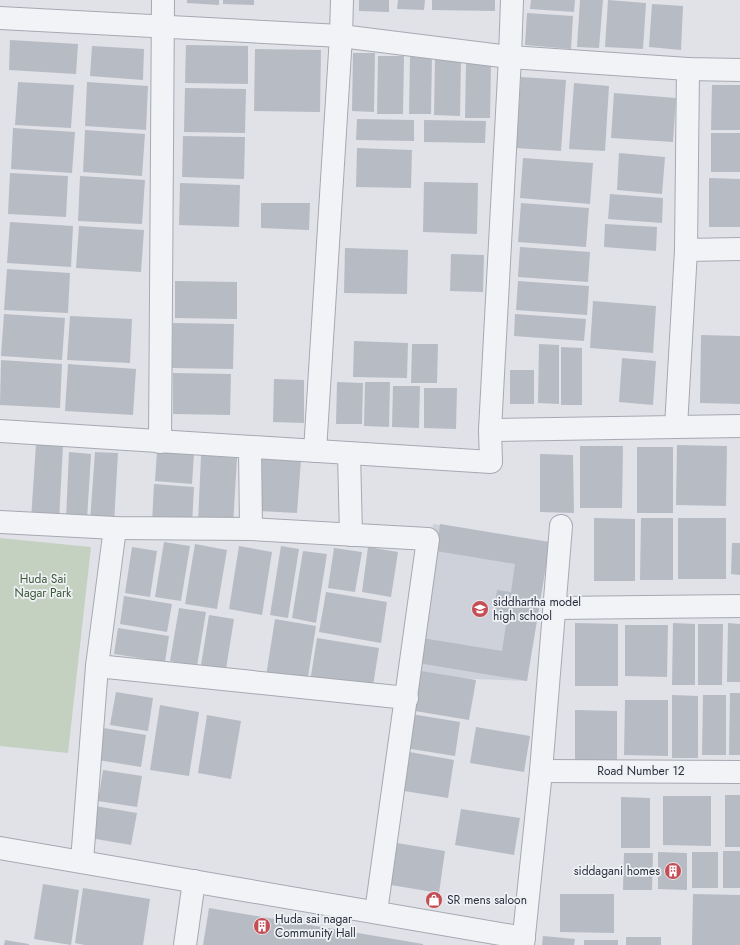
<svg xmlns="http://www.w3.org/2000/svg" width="740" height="945" font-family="Jost,sans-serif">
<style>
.built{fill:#ced1d9}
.green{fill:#c4d1c1}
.building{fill:#b7bbc4}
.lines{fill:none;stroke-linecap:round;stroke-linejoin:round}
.minor-casing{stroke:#a6a9b2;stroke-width:24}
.minor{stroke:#f2f3f6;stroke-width:22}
.labels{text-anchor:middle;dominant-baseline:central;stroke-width:3.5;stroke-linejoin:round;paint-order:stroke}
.park-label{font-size:12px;fill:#3b5838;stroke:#eff1f5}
.poi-label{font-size:12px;fill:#2a2f3e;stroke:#eff1f5;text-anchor:start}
.street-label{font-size:12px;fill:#2a2f3e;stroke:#eff1f5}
</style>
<rect width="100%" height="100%" fill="#e0e2e8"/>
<path class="built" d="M433,524L542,541L527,681L420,677Z"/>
<path class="green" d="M0,538L91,547L68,753L0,746Z"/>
<g class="building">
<path d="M187,0H219V5L187,3Z"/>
<path d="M223,0H254V5L223,4Z"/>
<path d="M359,0H389V12L359,11Z"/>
<path d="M398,0H425L424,10L397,9Z"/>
<path d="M432,0H495V11L432,10Z"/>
<path d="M531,0H575L574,12L530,9Z"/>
<path d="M580,0H603L599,48L577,47Z"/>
<path d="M608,0L646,3L643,49L605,47Z"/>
<path d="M652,4L683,6L681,50L649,47Z"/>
<path d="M527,13L573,16L571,49L525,45Z"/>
<path d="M10,40L78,44L76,74L9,70Z"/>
<path d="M186,45L248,46V84L185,83Z"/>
<path d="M92,46L144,49L143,80L90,76Z"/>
<path d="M255,49L321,50L320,112L254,111Z"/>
<path d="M353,53H375L374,112L352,111Z"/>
<path d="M378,56H404L403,114H377Z"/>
<path d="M410,57H432L431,114H409Z"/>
<path d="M435,59L461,60L460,116L434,115Z"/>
<path d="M466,63L491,64L490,118H465Z"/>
<path d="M521,77L566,80L561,151L516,148Z"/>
<path d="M18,82L74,85L71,128L15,125Z"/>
<path d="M87,82L148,86L146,130L85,126Z"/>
<path d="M574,83L609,86L605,151L569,149Z"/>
<path d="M712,85H740V130H711Z"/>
<path d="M185,88L246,89L245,133L184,132Z"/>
<path d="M614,93L676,98L673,142L611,138Z"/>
<path d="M357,119L414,120V141L356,140Z"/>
<path d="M424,120L486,121L485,143L424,142Z"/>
<path d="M13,128L75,132L72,173L11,169Z"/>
<path d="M85,130L145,134L142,176L83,172Z"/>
<rect x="711" y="133" width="29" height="39"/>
<path d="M183,136L245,137L244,179L182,177Z"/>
<path d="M357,148L412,150L411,188L356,187Z"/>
<path d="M619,153L665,157L662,194L617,190Z"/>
<path d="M523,158L593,163L590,204L520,198Z"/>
<path d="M10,173L68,176L66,217L8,214Z"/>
<path d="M80,176L145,180L142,224L78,221Z"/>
<path d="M709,178L740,179V227H709Z"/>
<path d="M424,182L478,183L477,234L423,232Z"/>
<path d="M180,183L240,185L239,227L179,225Z"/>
<path d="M610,194L663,198L662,223L608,219Z"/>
<path d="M261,203H310L309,230L261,228Z"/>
<path d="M521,203L589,208L586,247L518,242Z"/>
<path d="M10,222L73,226L71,267L7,263Z"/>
<path d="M605,224L657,227L656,251L604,247Z"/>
<path d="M79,226L144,230L141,272L76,268Z"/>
<path d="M520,247L590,252L588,282L518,277Z"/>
<path d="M345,248L408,250L407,294L344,293Z"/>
<path d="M451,254L484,255L483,292L450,291Z"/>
<path d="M7,269L70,273L68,313L4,310Z"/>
<path d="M175,281L237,282V319L175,318Z"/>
<path d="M518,281L589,286L587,315L516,310Z"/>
<path d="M593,301L656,306L653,353L590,348Z"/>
<path d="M4,314L65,318L62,360L1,356Z"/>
<path d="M515,314L586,319L584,341L514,336Z"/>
<path d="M70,316L132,319L130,363L67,360Z"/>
<path d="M173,323L234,324L233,369L172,368Z"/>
<path d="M701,335L740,336V404L700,403Z"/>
<path d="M354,341L408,343L407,378L353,377Z"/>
<path d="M412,344H438L437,383H411Z"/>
<path d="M539,344L559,345V404L538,403Z"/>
<path d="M561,347L582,348V405H561Z"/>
<path d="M622,358L656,361L653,405L619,402Z"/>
<path d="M1,360L62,364L60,408L0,405Z"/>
<path d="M68,364L136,369L133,415L65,411Z"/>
<rect x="510" y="370" width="24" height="34"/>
<path d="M173,373L231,374L230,415L173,414Z"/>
<path d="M274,379L304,380V423L273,422Z"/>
<path d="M337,382L363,383L362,424H336Z"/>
<path d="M365,382H390L389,427L364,426Z"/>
<path d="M393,386H420L419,428L392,427Z"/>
<path d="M424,388H457L456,429L424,428Z"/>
<path d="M36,444L63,445L59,521L31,519Z"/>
<path d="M677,445L727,446L726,506L676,505Z"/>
<path d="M580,446H623L622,508H580Z"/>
<rect x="637" y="447" width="36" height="66"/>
<path d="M157,451L194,454L192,484L155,481Z"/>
<path d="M69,452L91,454L87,520L66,519Z"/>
<path d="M95,452L118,453L114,523L90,521Z"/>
<path d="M540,454L573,455L574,513L540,512Z"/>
<path d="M201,455L237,458L233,526L198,524Z"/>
<path d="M262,458L301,460L297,513L259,511Z"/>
<path d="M154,484L194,487L192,525L152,523Z"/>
<path d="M594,518L635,519V581H594Z"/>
<path d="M641,518H673V580H640Z"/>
<rect x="678" y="518" width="48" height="61"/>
<path d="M440,524L550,542L527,681L418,663L422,638L502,651L507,618L493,616L497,590L511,592L515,564L436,551Z"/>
<path d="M164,542L190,546L181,601L155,597Z"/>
<path d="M732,543H740V575L731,574Z"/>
<path d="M195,544L227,550L217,609L185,604Z"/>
<path d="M239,546L272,552L262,615L229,609Z"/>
<path d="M281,546L299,549L288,618L270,615Z"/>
<path d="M132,547L157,551L150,597L125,593Z"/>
<path d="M368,547L398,552L391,597L362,592Z"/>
<path d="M334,548L362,552L355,592L328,588Z"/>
<path d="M303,551L327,554L316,623L292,618Z"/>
<path d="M326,592L387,602L381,643L319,632Z"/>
<path d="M124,596L172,604L167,632L120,624Z"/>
<path d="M179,608L206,612L197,666L170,661Z"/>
<path d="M209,615L234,619L226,669L201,665Z"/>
<path d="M275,619L316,626L307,683L266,676Z"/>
<path d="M575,623L618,624V686H575Z"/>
<path d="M673,623L695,624V685H672Z"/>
<path d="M728,623L740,624V682H727Z"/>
<path d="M698,624H723L722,685H698Z"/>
<path d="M625,625H668L667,677L625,676Z"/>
<path d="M118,628L169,636L165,662L114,654Z"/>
<path d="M317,638L379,648L372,692L310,682Z"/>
<path d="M421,671L476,680L469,720L415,711Z"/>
<path d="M116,692L153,698L148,731L110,725Z"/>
<path d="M730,693H740V755H729Z"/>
<path d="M672,695L698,696V758H672Z"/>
<path d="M703,695H726V755H702Z"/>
<path d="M625,700H668V756L624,755Z"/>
<path d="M160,705L199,712L189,776L150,770Z"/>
<path d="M575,710L617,711V761L575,760Z"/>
<path d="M411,714L460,722L455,756L405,748Z"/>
<path d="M207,715L241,721L231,779L198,773Z"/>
<path d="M476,727L530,736L524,772L470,763Z"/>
<path d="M103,728L146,735L141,767L98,760Z"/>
<path d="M404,751L454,760L448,798L398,790Z"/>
<path d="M103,770L142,776L137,807L98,801Z"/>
<rect x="725" y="795" width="15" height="52"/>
<path d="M663,796H711V846L663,845Z"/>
<path d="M621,797L650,798V848H621Z"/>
<path d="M95,806L137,813L131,845L90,838Z"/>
<path d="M461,809L520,818L514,855L455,845Z"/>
<path d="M391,842L445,851L439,893L385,884Z"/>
<rect x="723" y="851" width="17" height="37"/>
<path d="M658,852L687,853V890L658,889Z"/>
<rect x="692" y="852" width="26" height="36"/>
<path d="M624,853H653L652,890H623Z"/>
<path d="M43,884L79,890L71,945L34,939Z"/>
<path d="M83,888L150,899L143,945H85L75,943Z"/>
<path d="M560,894H614V933L560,932Z"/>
<path d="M693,894L740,895V945H692Z"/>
<path d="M209,908L423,944V945H203Z"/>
<path d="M543,936L575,939L574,945H542Z"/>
<rect x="626" y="937" width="35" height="8"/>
<path d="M5,940L29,944V945H4Z"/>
<rect x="584" y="940" width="34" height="5"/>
</g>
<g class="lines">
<g class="minor-casing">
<g id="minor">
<path d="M0,18L341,36L510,57L688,69L740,70"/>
<path d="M686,250L740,249"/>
<path d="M676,427L686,250L688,69"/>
<path d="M490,430L676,427L740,426"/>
<path d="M0,431L491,462L490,430L510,57L512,0"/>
<path d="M160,442L163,0"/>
<path d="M250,447L251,529"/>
<path d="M315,451L341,36L342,0"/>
<path d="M349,453L351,535"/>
<path d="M0,522L115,528L251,529L428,539L376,912"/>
<path d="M555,608L740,606"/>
<path d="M97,666L407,698"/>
<path d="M541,771L740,772"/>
<path d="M0,848L524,938"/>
<path d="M82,861L97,666L115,528"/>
<path d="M185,945L194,881"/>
<path d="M523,945L541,771L561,526"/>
</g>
</g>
<use href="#minor" class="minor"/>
</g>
<defs>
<g id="school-disc" transform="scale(0.9)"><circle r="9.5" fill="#c44e56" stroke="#eff1f5"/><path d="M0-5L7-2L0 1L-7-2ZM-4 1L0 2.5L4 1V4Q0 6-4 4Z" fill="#fff"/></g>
<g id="building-disc" transform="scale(0.9)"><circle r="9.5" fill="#c44e56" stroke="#eff1f5"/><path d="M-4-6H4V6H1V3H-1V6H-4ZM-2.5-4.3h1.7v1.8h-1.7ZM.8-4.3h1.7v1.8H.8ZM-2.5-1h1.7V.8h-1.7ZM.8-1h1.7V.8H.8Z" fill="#fff"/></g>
<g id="shop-disc" transform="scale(0.9)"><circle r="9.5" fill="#c44e56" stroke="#eff1f5"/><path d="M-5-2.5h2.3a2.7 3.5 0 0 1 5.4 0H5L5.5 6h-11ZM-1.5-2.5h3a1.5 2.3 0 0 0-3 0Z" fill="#fff"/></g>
</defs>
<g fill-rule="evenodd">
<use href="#school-disc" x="480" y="609"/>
<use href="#building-disc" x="673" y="871"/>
<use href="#shop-disc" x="434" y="900"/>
<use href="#building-disc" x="262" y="926"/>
</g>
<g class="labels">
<g class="park-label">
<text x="43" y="579">Huda Sai<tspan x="43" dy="14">Nagar Park</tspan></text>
</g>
<g class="poi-label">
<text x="493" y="602">siddhartha model<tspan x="493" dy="14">high school</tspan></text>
<text x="660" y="871" text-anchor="end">siddagani homes</text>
<text x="447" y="900">SR mens saloon</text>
<text x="275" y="919">Huda sai nagar<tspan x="275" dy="14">Community Hall</tspan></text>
</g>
<g class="street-label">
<text x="641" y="771">Road Number 12</text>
</g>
</g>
</svg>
